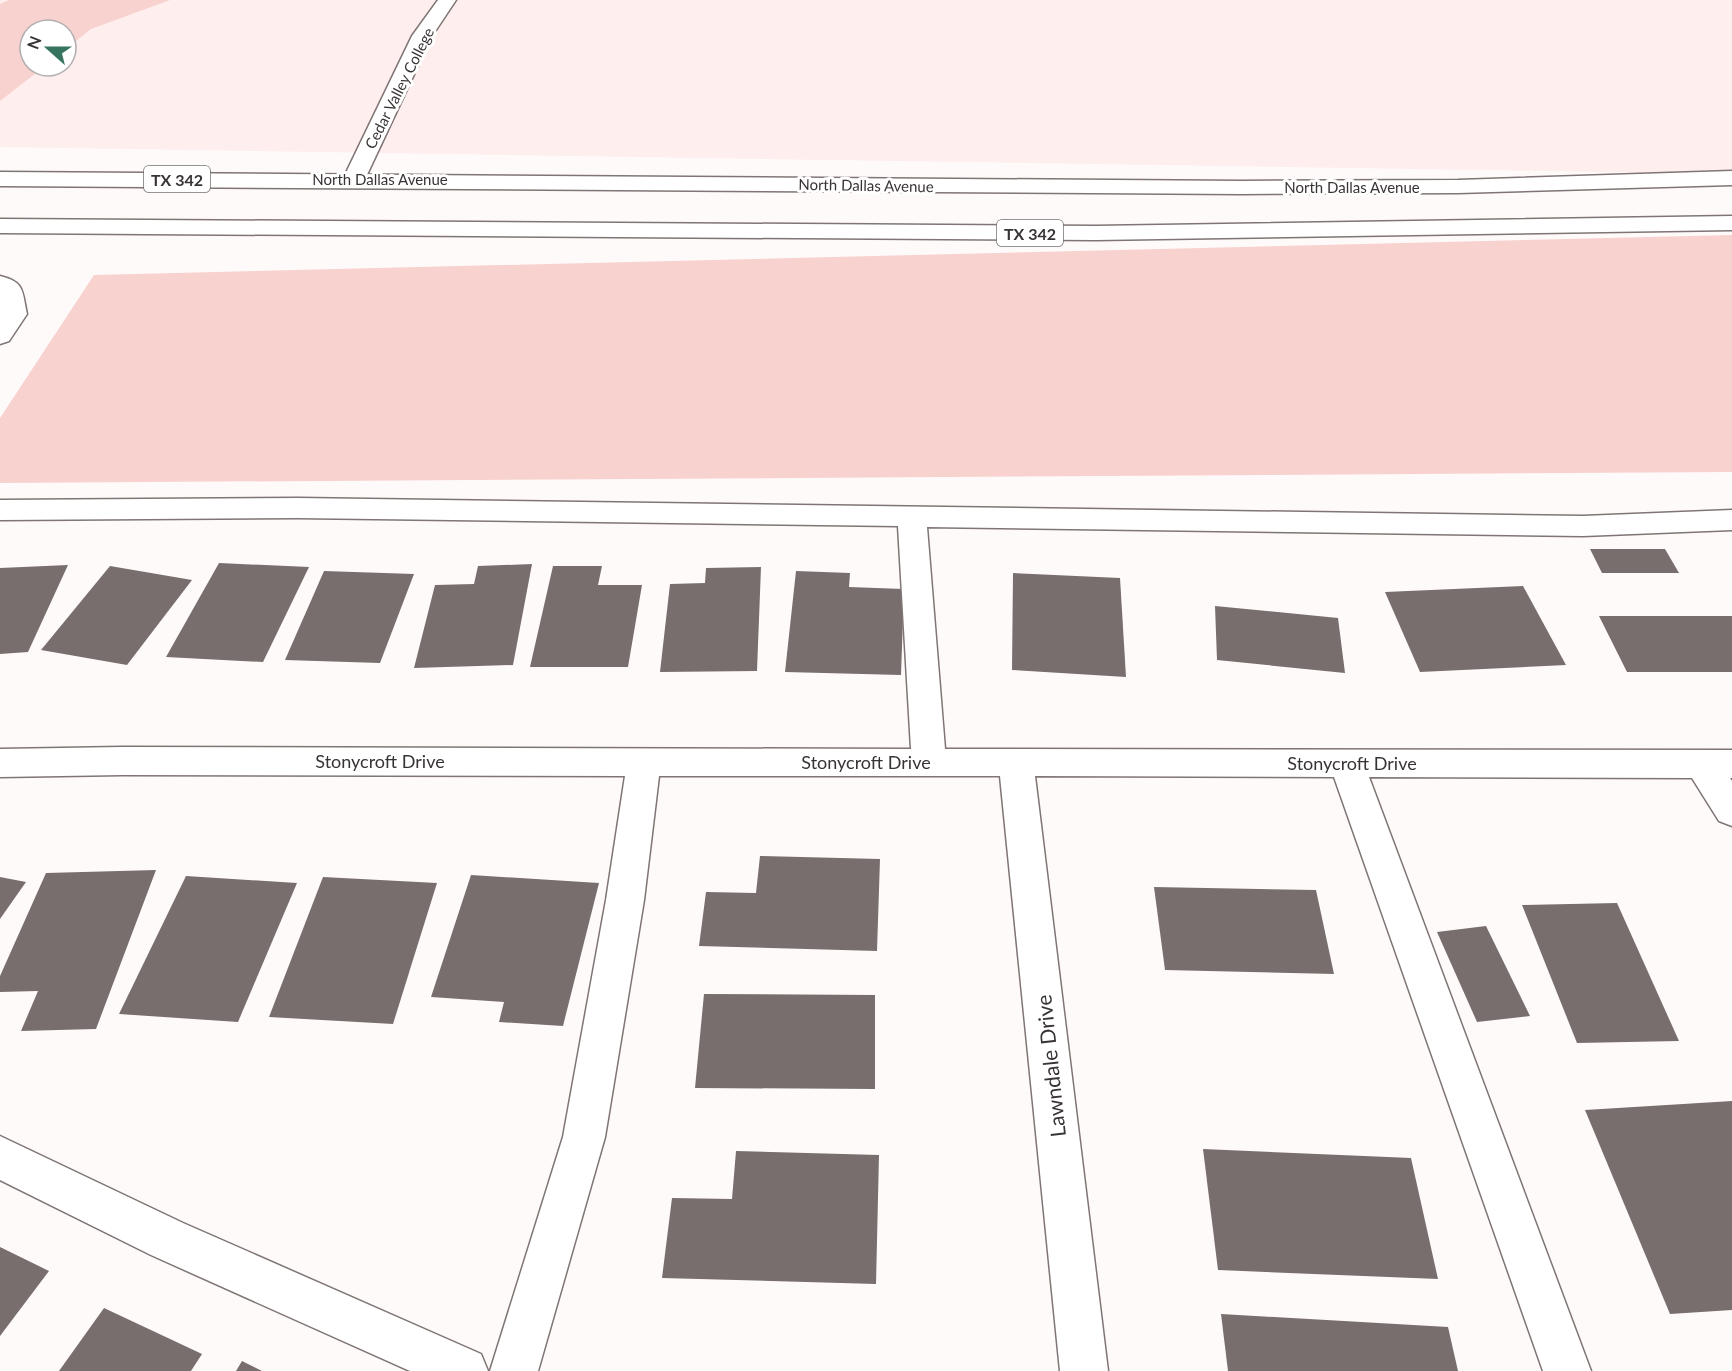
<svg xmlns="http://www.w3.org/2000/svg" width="1732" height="1371" font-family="Lato,sans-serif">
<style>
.built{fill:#feeeed;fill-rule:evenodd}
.green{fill:#f8d2cf}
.building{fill:#786e6d}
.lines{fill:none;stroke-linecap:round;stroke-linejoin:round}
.minor-casing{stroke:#7f7574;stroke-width:3}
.major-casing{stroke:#7f7574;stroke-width:3}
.minor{fill:#fff;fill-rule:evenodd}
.major{fill:#fff;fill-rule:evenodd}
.labels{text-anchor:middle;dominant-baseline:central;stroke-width:6;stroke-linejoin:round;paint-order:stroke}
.far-street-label{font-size:15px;fill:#393434;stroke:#fff}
.shield{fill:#fff;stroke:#747171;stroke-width:1.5}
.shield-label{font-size:16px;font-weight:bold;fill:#393434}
.street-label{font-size:18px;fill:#393434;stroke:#fff}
.near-street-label{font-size:21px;fill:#393434;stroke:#fff}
</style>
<rect width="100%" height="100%" fill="#fffafa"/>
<path class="built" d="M0,0H1732V174L0,147ZM30,30H66V66H30Z"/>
<g class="green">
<path d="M9,0H170L91,29L66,49V30H30V66H45L0,101V4Z"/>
<path d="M1732,235V472L0,483V418L94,275Z"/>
</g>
<g class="building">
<path d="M1590,549H1665L1679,573H1602Z"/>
<path d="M219,563L309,567L263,662L166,657Z"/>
<path d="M532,564L513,665L414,668L435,585L474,584L478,566Z"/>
<path d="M68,565L28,652L0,654V568Z"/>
<path d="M110,566L192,580L127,665L41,650Z"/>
<path d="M553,566H602L598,585H642L628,667H530Z"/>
<path d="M761,567L757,671L660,672L670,584L705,583L706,568Z"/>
<path d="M324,571L414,574L380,663L285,660Z"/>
<path d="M796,571L850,573L849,587L904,589L901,675L785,672Z"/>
<path d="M1013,573L1120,578L1126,677L1012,670Z"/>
<path d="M1523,586L1566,665L1420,672L1385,592Z"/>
<path d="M1215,606L1338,618L1345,673L1217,660Z"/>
<path d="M1599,616H1732V672H1627Z"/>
<path d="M760,856L880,859L877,951L699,946L706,892L756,893Z"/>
<path d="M156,870L96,1029L21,1031L38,991L0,992V976L46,873Z"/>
<path d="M471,875L599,883L563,1026L499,1022L504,1002L431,997Z"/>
<path d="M186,876L297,883L238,1022L119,1014Z"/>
<path d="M0,877L26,882L0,919Z"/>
<path d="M323,877L437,883L393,1024L269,1017Z"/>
<path d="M1154,887L1316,890L1334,974L1165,970Z"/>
<path d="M1617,903L1679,1041L1577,1043L1522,905Z"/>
<path d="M1486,926L1530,1016L1477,1022L1437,932Z"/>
<path d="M704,994L875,995V1089L695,1088Z"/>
<path d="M1732,1101V1310L1670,1314L1585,1110Z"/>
<path d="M1203,1149L1411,1158L1438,1279L1218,1270Z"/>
<path d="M736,1151L879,1155L876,1284L662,1278L672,1198L732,1199Z"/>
<path d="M0,1247L49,1271L0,1336Z"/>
<path d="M104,1308L202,1354L191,1371H59Z"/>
<path d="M1221,1314L1448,1327L1458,1371H1228Z"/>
<path d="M242,1361L262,1371H236Z"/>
</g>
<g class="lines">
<g class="minor-casing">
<g id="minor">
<path d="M438,0H456L432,36L365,179L362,184L354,186L346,184L343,179L412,36Z"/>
<path d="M0,276C25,282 22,291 27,314L9,341L0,344Z"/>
<path d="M298,498L1583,516L1732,510V530L1583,536L927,527L945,749L1732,750V778H1730L1732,781V826L1719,821L1692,778L1369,777L1591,1371H1543L1334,777L1035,776L1108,1371H1060L1000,776H659L644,900L605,1137L538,1371H490L563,1137L606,900L625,776L122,775L0,777V749L122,747L911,749L898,526L298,518L0,520V500Z"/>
<path d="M0,1136L183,1223L481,1354L488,1371H410L151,1255L0,1180Z"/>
</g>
</g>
<g class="major-casing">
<g id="major">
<path d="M1732,171V185L1458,193L1242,194L0,186V172L1242,181L1458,180Z"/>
<path d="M1732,216V230L1096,240L0,233V219L1096,226Z"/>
</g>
</g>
<use href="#minor" class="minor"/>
<use href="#major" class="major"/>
</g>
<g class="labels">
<g class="far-street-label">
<text transform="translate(399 88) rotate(-63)">Cedar Valley College</text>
<text x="380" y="179">North Dallas Avenue</text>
<text transform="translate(866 185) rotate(1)">North Dallas Avenue</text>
<text x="1352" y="187">North Dallas Avenue</text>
</g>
<g class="shield">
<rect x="144" y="166" width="66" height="26" rx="4.5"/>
<rect x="997" y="220" width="66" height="26" rx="4.5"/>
</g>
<g class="shield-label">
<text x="177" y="179">TX 342</text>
<text x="1030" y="233">TX 342</text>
</g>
<g class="street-label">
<text x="380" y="761">Stonycroft Drive</text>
<text x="866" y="762">Stonycroft Drive</text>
<text x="1352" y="763">Stonycroft Drive</text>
</g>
<g class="near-street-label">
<text transform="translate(1050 1066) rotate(-96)">Lawndale Drive</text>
</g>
</g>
<g transform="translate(48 48) rotate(291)"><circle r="28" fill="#ffffff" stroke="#b0aeae" stroke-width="1.5"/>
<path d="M0-4.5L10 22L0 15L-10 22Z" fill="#377460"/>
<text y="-9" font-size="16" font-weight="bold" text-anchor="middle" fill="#393434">N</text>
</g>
</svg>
